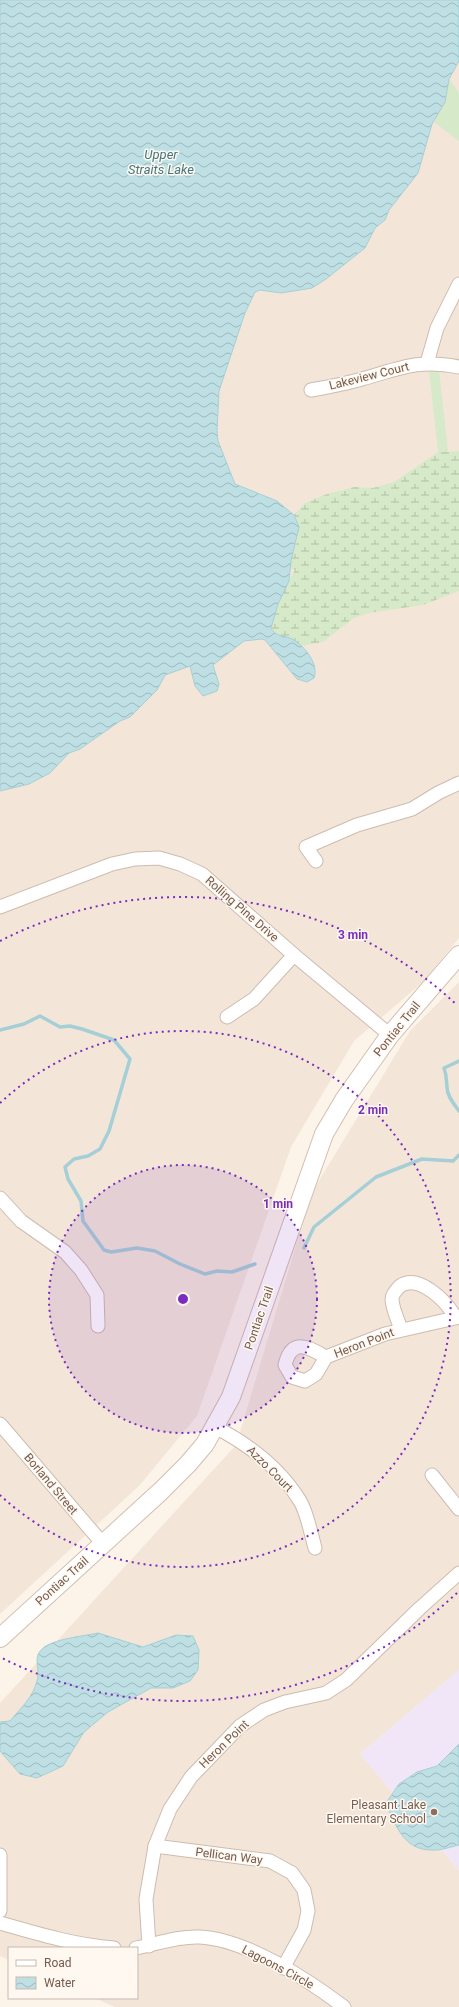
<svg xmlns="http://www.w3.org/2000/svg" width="459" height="2007" font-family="Roboto,sans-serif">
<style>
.residential{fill:#f3e6d8}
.education{fill:#f1e6f8}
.wetland{fill:url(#wetland-marsh)}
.green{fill:#d6e9c8}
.water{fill:url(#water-waves);stroke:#a5cfd6}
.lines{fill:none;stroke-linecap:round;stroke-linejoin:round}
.stream{stroke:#a5cfd6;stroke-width:3.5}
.street-casing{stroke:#cdbcaf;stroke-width:15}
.secondary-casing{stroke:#d2beb0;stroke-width:20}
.street{stroke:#fff;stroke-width:13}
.secondary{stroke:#fff;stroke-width:18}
.ring{fill:none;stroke:#7b2cbf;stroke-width:2;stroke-dasharray:2 4}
.education-dot{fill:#8d6e63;stroke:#fef8f0;stroke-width:1.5}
.labels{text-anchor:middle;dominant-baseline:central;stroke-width:3;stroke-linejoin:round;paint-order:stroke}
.street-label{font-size:12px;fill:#755b4e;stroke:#fef8f0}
.education-label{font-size:12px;fill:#785e54;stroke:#fef8f0;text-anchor:end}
.water-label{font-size:13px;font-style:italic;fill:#457780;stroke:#fef8f0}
.centre{fill:#7b2cbf;stroke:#fef8f0;stroke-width:2}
.ring-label{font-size:12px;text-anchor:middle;font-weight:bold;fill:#7b2cbf;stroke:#fef8f0;stroke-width:3;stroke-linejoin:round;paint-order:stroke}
</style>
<defs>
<pattern id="wetland-marsh" width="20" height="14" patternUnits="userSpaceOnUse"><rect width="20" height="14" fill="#d6e9c8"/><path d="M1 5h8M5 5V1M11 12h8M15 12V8" fill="none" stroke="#b2c0a5"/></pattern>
<pattern id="water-waves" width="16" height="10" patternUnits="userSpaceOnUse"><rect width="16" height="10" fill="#bee0e5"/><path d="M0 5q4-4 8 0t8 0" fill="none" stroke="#9fb9bc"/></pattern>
</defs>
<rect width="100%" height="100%" fill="#fcf4e9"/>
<g class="residential">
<path d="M0,0H459V938L423,982L354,1041L291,1147L197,1416L139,1486L0,1614Z"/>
<path d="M459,982V1670L360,1754L459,1870V2007H115L95,1998H137V1948H9V1960L0,1956V1703L236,1445L312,1192L410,1031Z"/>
</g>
<path class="education" d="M459,1670V1870L360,1754Z"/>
<path class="wetland" d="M459,451V591L423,605L369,613L354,618L323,642L301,646L293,640L273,632C267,619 288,582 295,570L290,569C292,548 304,534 294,515L305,503L327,494L354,487L373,488L394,482L438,452Z"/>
<g class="green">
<path d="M449,79L459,93V141L434,122L445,102Z"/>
<path d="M429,370H439L448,451L438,452Z"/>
</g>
<g class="water">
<path d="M0,0H459V61L449,79L445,102L432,124L418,173L389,210L385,220L375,228L365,248L326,279L312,288L306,289L281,293L260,290L255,292L245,313L219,391L217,431L218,441L235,484L277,501L294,515L299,527L291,561L289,581L278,604L271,628C275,637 284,635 292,639C305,646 319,664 314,678L307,682L297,679L265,640L262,639L244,641L213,665L219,684L217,691L203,696L195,686L190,666L165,675L157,690L130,717L120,721L80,749L69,753L50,773L29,784L0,791Z"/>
<path d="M98,1633L143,1647L176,1635L193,1636L199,1650L198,1670L190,1681L173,1688H151L108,1712L84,1732L63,1766L37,1778L20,1774L0,1751V1722L10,1721C21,1708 33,1697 37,1681C41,1669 32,1658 42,1649C52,1639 84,1636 98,1633Z"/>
<path d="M459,1744V1845C450,1847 440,1851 431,1850C404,1850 395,1825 386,1803L399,1784L417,1772L437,1766Z"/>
</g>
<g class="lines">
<g class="stream">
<path d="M0,1030L24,1024L40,1016L60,1027L70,1026L82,1029L114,1040L130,1059L109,1131L100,1149L88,1156L74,1159L65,1167L68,1179L81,1201L83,1221L104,1250L111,1252L137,1248L155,1251L180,1264L205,1274L217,1271L232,1272L255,1264"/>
<path d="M459,1061L444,1068C447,1076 446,1079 447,1087C447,1096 454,1104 459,1111"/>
<path d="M304,1248L314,1227L376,1177L422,1159L453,1161L459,1155"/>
</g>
<g class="street-casing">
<g id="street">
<path d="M427,363L437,328L459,284"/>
<path d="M311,390C328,387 345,384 362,379C401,368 418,359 459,367"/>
<path d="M316,861L306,847L357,825L412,809L438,793L459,783"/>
<path d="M0,907L112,864L135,859L159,858L180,864L202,874L294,955L390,1035"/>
<path d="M227,1017L254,999L294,955"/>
<path d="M0,1198L21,1221L65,1252L81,1270L97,1295L98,1326"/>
<path d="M401,1329C398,1320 392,1308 392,1299C392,1294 397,1289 400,1286C419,1273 447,1302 455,1317"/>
<path d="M326,1357C309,1348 292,1336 285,1365L292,1377L305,1381L316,1374L326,1357L385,1334L459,1317"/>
<path d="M0,1424L103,1544"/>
<path d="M215,1427C248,1444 280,1468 300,1501C307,1512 311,1534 315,1548"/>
<path d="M432,1475L459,1509"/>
<path d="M155,1846L270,1861L292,1873L304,1890L308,1911L304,1930L283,1968"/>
<path d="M0,1855V1911"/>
<path d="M0,1923C38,1934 75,1945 114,1948"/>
<path d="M149,1946L146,1899L155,1846L170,1809L191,1777L240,1726L264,1710L285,1702L326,1693L346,1680L420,1608L459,1573"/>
<path d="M136,1948C157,1944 178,1936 199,1937C246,1939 307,1979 344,2007"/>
</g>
</g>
<g class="secondary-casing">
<path id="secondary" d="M0,1638L161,1491L188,1464L205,1444L231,1397L324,1134L344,1100L390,1035L459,955"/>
</g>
<use href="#street" class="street"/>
<use href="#secondary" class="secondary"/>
</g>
<circle cx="183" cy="1299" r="134" fill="#7b2cbf" fill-opacity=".12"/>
<g class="ring">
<circle cx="183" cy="1299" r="134"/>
<path d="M0 1103A268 268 0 1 1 0 1495"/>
<path d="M457 1593A402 402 0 0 1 0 1657M0 941A402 402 0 0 1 457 1005"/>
</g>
<circle class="education-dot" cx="434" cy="1812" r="4"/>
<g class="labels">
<g class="street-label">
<text transform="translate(369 376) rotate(-14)">Lakeview Court</text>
<text transform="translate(242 909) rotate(41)">Rolling Pine Drive</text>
<text transform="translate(397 1029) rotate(-51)">Pontiac Trail</text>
<text transform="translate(259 1318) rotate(-71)">Pontiac Trail</text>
<text transform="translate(364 1343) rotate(-21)">Heron Point</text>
<text transform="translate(270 1469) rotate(45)">Azzo Court</text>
<text transform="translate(51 1484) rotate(50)">Borland Street</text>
<text transform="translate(62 1581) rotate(-42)">Pontiac Trail</text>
<text transform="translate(224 1744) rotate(-44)">Heron Point</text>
<text transform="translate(229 1856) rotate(7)">Pellican Way</text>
<text transform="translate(278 1967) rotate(28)">Lagoons Circle</text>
</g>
<g class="education-label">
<text x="426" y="1805">Pleasant Lake<tspan x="426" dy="14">Elementary School</tspan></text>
</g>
<g class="water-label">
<text x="161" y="154">Upper<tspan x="161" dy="15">Straits Lake</tspan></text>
</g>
</g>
<circle cx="183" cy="1299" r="6" class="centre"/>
<g class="ring-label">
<text x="353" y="939">3 min</text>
<text x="373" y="1114">2 min</text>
<text x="278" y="1208">1 min</text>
</g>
<rect x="8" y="1947" width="130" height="52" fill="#fef8f0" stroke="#c7b9af"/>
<rect x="16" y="1960" width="20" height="6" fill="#ffffff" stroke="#c7b9af"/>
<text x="44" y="1967" font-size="12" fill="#755b4e">Road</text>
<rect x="16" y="1977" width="20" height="12" fill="url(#water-waves)" stroke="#c7b9af"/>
<text x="44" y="1987" font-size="12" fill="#755b4e">Water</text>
</svg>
